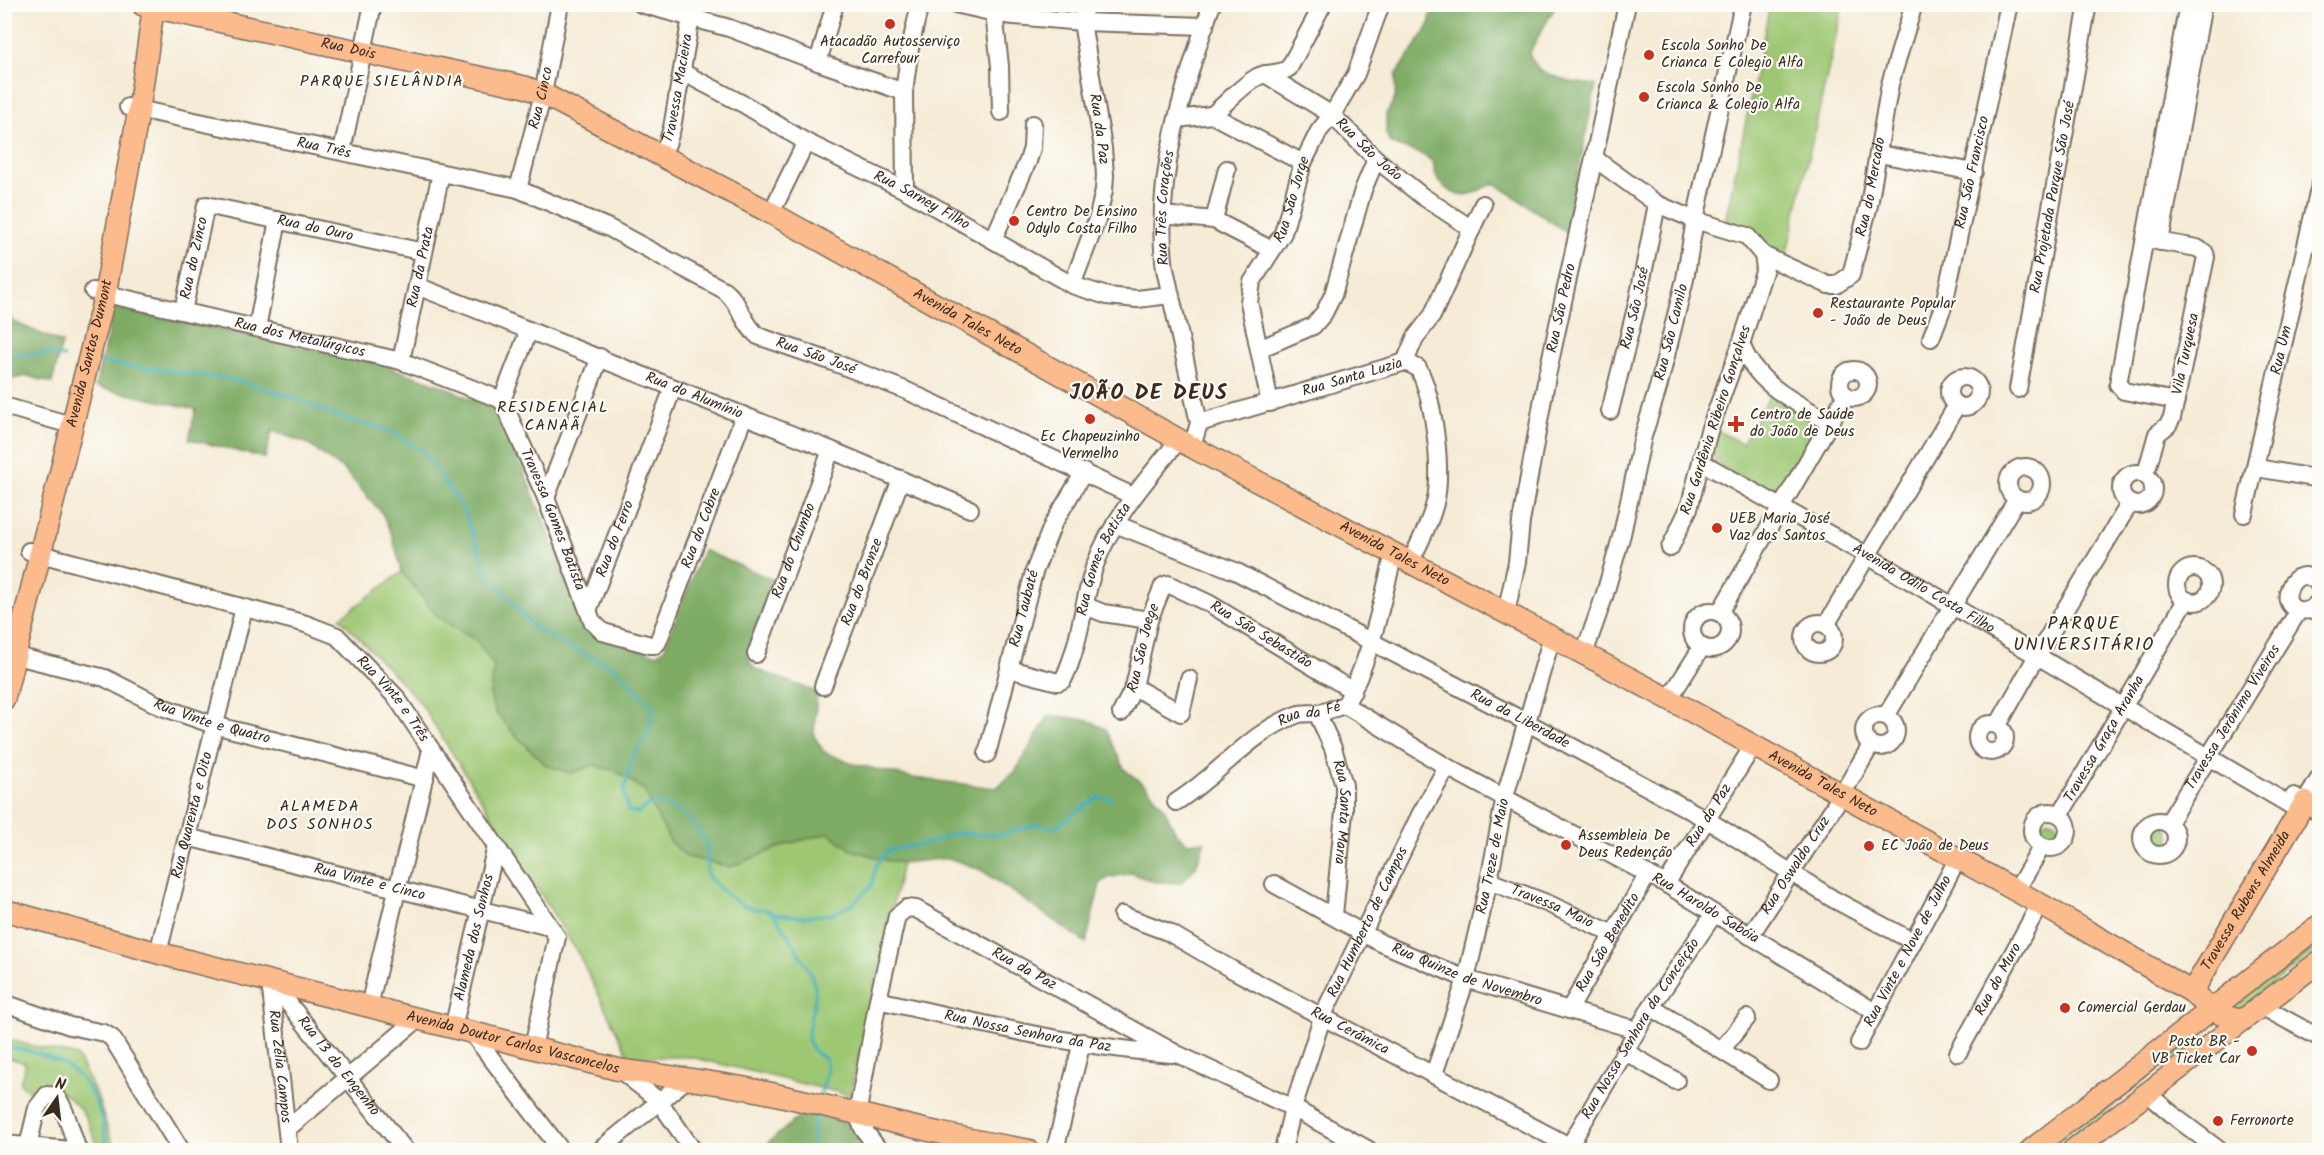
<svg xmlns="http://www.w3.org/2000/svg" width="2324" height="1155" font-family="Kalam,sans-serif">
<style>
.green{fill:#9dc773;stroke:#6c7848;stroke-width:1.5}
.forest{fill:#7eac65;stroke:#5c6b42;stroke-width:1.5}
.lines{fill:none;stroke-linecap:round;stroke-linejoin:round}
.stream{stroke:#3eafb8;stroke-width:3}
.minor-casing{stroke:#7c6e5e;stroke-width:20}
.major-casing{stroke:#7c6e5e;stroke-width:24}
.minor{stroke:#fff;stroke-width:16}
.major{stroke:#fbbb8d;stroke-width:21}
.poi-dot{fill:#c8321e;stroke:#fdfcf7;stroke-width:2}
.labels{text-anchor:middle;dominant-baseline:central;stroke-width:4.5;stroke-linejoin:round;paint-order:stroke}
.poi-label{font-size:15px;fill:#3b2a1e;stroke:#fdfcf7;text-anchor:start}
.street-label{font-size:15px;fill:#3b2a1e;stroke:#fdfcf7}
.neighbourhood-label{font-size:16px;letter-spacing:1.5px;fill:#3b2a1e;stroke:#fdfcf7}
.quarter-label{font-size:18px;letter-spacing:1.5px;fill:#3b2a1e;stroke:#fdfcf7}
.district-label{font-size:21px;font-weight:bold;letter-spacing:1.5px;fill:#3b2a1e;stroke:#fdfcf7}
</style>
<rect width="100%" height="100%" fill="#fdfcf7"/>
<filter id="ink" filterUnits="userSpaceOnUse"><feTurbulence type="fractalNoise" baseFrequency=".0167" numOctaves="2"/><feDisplacementMap in="SourceGraphic" scale="12" xChannelSelector="R" yChannelSelector="G"/><feConvolveMatrix kernelMatrix="1 2 1 2 8 2 1 2 1" color-interpolation-filters="sRGB"/></filter>
<filter id="wash" filterUnits="userSpaceOnUse"><feTurbulence type="fractalNoise" baseFrequency=".008" numOctaves="4" result="noise"/><feDisplacementMap in="SourceGraphic" scale="24" xChannelSelector="R" yChannelSelector="G"/><feGaussianBlur stdDeviation="1.35" result="paint"/><feColorMatrix in="noise" values="0 0 0 0 0 0 0 0 0 0 0 0 0 0 0 0 0 1.4 0 .05"/><feComposite in="paint" operator="in"/></filter>
<g filter="url(#wash)">
<rect width="100%" height="100%" fill="#f5ebd6"/>
<g class="green">
<path d="M1770,5H1843L1786,257L1761,245L1725,222Z"/>
<path d="M1770,389L1820,426L1780,497C1765,489 1709,468 1710,448C1710,443 1715,435 1717,430L1742,444L1768,398Z"/>
<path d="M402,572L438,617L477,641L494,666L490,694L571,773L593,765L616,771L644,790L671,843L730,867L787,844L829,833L852,850L902,863L850,1095L691,1057H629L579,955L420,702L340,618Z"/>
<circle cx="2049" cy="831" r="11"/>
<path d="M2157,825L2166,826L2170,835V843L2159,851H2152L2148,846V833Z"/>
<path d="M2319,939V948L2237,1013L2227,1011Z"/>
<path d="M2198,1031L2204,1034L2056,1150H2046Z"/>
<path d="M4,1039L77,1056L97,1096L115,1150H99C88,1122 87,1111 62,1093L36,1097L20,1083L26,1063L5,1057Z"/>
</g>
<g class="forest">
<path d="M1432,5H1556C1548,22 1536,37 1529,55L1540,71L1570,82L1596,85L1566,232L1496,184C1484,186 1483,189 1474,193C1452,201 1434,182 1433,162C1422,151 1405,150 1390,143L1386,133V114L1395,99L1396,75L1429,26Z"/>
<path d="M114,308L377,363L443,386L491,408L504,422L586,626L604,640L656,654L664,649L703,550L774,580L748,652L749,660L755,669L817,692L814,736L824,752L850,763L913,778L996,788L1015,772L1049,715L1087,720L1106,729L1124,769L1146,786L1163,806L1176,833L1188,843L1205,841L1196,866L1181,883L1155,882L1131,873L1108,878L1100,884L1086,943L981,870L949,858L902,863L885,860L852,850L829,833L787,844L730,867L687,857L671,843L644,790L616,771L593,765L571,773L546,765L519,739L495,712L490,694L494,666L477,641L438,617L402,572L392,535L382,513L345,471L306,443L272,431L265,458L189,439L196,409L95,387Z"/>
<path d="M5,312L14,322L62,343L52,383L28,376L5,380Z"/>
<path d="M805,1112L849,1124L869,1150H759Z"/>
</g>
<g class="lines">
<g class="stream">
<path d="M4,355L49,354L64,357"/>
<path d="M98,362L231,379L295,398L336,416L390,431L425,453L464,511L487,572L533,627L573,649L613,666L654,708L647,736L632,758L628,773L624,791L628,811L638,813C641,811 645,806 649,805C671,799 698,823 705,842C709,852 707,865 707,875C717,887 739,907 755,909C762,910 765,907 772,913C778,917 808,967 811,975C813,979 814,984 815,988C818,1009 792,1046 825,1058L827,1073L820,1096"/>
<path d="M774,914L804,917L832,914L853,904L872,885L876,865L889,850L934,842L955,833L1000,835L1038,824L1054,828L1098,797L1112,799"/>
<path d="M4,1046C54,1055 87,1066 102,1119C105,1129 104,1140 108,1150"/>
<path d="M812,1150L813,1126L816,1115"/>
</g>
</g>
</g>
<g filter="url(#ink)">
<g class="lines">
<g class="minor-casing">
<g id="minor">
<path d="M641,4L729,28L818,62L904,92"/>
<path d="M955,4L1004,15L1082,22L1205,26"/>
<path d="M994,13L1000,66L1001,112"/>
<path d="M818,62L835,4"/>
<path id="s1" d="M682,72L745,105L806,142L905,190L1072,285L1107,296L1137,299L1170,295"/>
<path id="s2" d="M1265,74L1332,115L1376,159L1422,196L1472,229"/>
<path id="s3" d="M128,107L518,189L609,228L724,290C740,302 743,324 758,336L833,362L905,390L1133,496"/>
<path d="M1212,115C1227,103 1240,87 1257,77C1267,72 1279,75 1289,68L1323,4"/>
<path d="M1177,119L1212,115L1303,163"/>
<path d="M342,151L373,4"/>
<path d="M1879,154L1974,172"/>
<path id="s4" d="M660,155L667,144L672,128L691,17"/>
<path d="M1594,158L1657,204L1695,220L1747,236L1763,255L1765,268L1741,344L1709,431L1689,508L1670,548"/>
<path id="s5" d="M518,189L543,94L560,4"/>
<path d="M905,190L904,92L910,48L920,4"/>
<path d="M771,213L806,142"/>
<path d="M1163,215L1214,220L1272,250"/>
<path d="M1214,220L1227,169"/>
<path d="M2146,239L2197,248L2205,253L2206,257L2172,418L2168,425L2157,434L2148,466"/>
<path d="M993,240L1028,161L1032,148L1033,124"/>
<path d="M2160,242L2203,4"/>
<path id="s6" d="M1763,255L1828,285H1836L1851,275L1869,205L1890,84L1914,4"/>
<path d="M1072,285L1098,217L1104,190L1105,175L1103,148L1082,22L1085,4"/>
<path id="s7" d="M417,286L831,450L970,509"/>
<path id="s8" d="M93,291L401,361L502,400"/>
<path id="s9" d="M183,311L206,205L424,252"/>
<path d="M257,328L278,220"/>
<path id="s10" d="M1931,338L1944,304L2009,4"/>
<path d="M1741,344C1757,386 1794,401 1831,423"/>
<path d="M1259,349L1313,326L1324,313L1333,295L1363,190L1376,159"/>
<path id="s11" d="M401,361L441,173"/>
<path d="M1405,362L1418,368C1434,397 1443,471 1435,503C1430,524 1419,543 1410,563"/>
<path d="M1405,362L1415,338L1432,316L1483,204"/>
<circle cx="1854" cy="384" r="14"/>
<circle cx="1964" cy="392" r="15"/>
<path id="s12" d="M2018,389L2088,4"/>
<path id="s13" d="M502,400L546,498L592,621L603,632L650,645H655L658,642L744,416"/>
<path d="M502,400L529,330"/>
<path d="M2176,401L2124,391L2118,384L2188,4"/>
<path id="s14" d="M1270,403L1249,302L1252,282L1283,233L1303,163L1319,131L1332,115L1356,74L1381,4"/>
<path d="M4,406L71,425"/>
<path id="s15" d="M1610,411L1637,304L1657,204"/>
<path id="s16" d="M1199,423L1405,362"/>
<path id="s17" d="M1192,447L1199,423L1165,269C1153,180 1183,88 1212,4"/>
<path id="s18" d="M1701,462L1868,556L2300,811"/>
<circle cx="2025" cy="484" r="17"/>
<path d="M2257,468L2320,479"/>
<circle cx="2137" cy="489" r="16"/>
<path d="M546,498L600,357"/>
<path id="s19" d="M2244,514L2320,185"/>
<path id="s20" d="M1115,524L1235,571L1528,723L1706,819L1833,899L1912,941"/>
<path id="s21" d="M29,551L306,624L337,636L396,697L557,937L533,1048"/>
<circle cx="2194" cy="585" r="17"/>
<path d="M2320,586C2295,552 2267,617 2310,610L2320,601"/>
<path d="M1086,606L1103,613L1149,620"/>
<path id="s22" d="M589,608L673,388"/>
<circle cx="1711" cy="630" r="19"/>
<path d="M1720,612L1846,395"/>
<path id="s23" d="M1506,613L1517,562L1521,522L1547,376L1627,4"/>
<circle cx="1819" cy="638" r="15"/>
<path d="M1826,625L1957,405"/>
<path id="s24" d="M4,653L105,678L162,707L214,725L425,779"/>
<path id="s25" d="M756,654L831,450"/>
<path id="s26" d="M1584,654L1604,597L1622,534L1643,436L1658,388L1685,279L1695,220L1743,4"/>
<path id="s27" d="M1009,669L1058,682L1063,680C1081,644 1082,602 1095,565C1113,517 1148,478 1179,440"/>
<path id="s28" d="M823,686L901,479"/>
<path d="M1134,687L1181,713L1189,679"/>
<path d="M1669,699L1702,647"/>
<path id="s29" d="M1345,705L1447,767L1666,884L1875,1012"/>
<path id="s30" d="M1121,713L1134,687L1149,620L1163,586L1168,584L1210,604L1353,691"/>
<path id="s31" d="M1317,713L1333,748L1344,785V812L1334,915"/>
<circle cx="1880" cy="731" r="16"/>
<path d="M1886,716L2017,499"/>
<circle cx="1991" cy="738" r="14"/>
<path d="M1998,725L2042,647L2130,503"/>
<path id="s32" d="M987,754L1034,572L1053,524L1084,472"/>
<path d="M2294,796L2305,802L2320,777"/>
<path id="s33" d="M1176,802C1218,776 1249,733 1296,715C1304,712 1311,714 1319,713C1328,711 1337,707 1345,705C1371,659 1381,604 1394,554"/>
<circle cx="2050" cy="830" r="18"/>
<path id="s34" d="M2060,815L2186,600"/>
<circle cx="2159" cy="838" r="17"/>
<path id="s35" d="M2168,823L2299,610"/>
<path id="s36" d="M187,837L550,927"/>
<path id="s37" d="M1489,881L1549,904L1613,934"/>
<path id="s38" d="M1274,884L1381,943L1466,979L1636,1030"/>
<path id="s39" d="M1666,884L1753,746"/>
<path d="M2016,891L2042,846"/>
<path id="s40" d="M1122,915L1168,932L1231,969L1577,1150"/>
<path id="s41" d="M1750,936L1841,796L1871,745"/>
<path id="s42" d="M158,953L244,608"/>
<path id="s43" d="M270,980L405,1150"/>
<path id="s44" d="M270,981L289,1150"/>
<path id="s45" d="M878,1000C975,1022 1073,1047 1172,1054"/>
<path d="M4,1003L70,1026L104,1033L112,1038L181,1150"/>
<path d="M369,1006L431,750"/>
<path d="M2261,1006L2320,1038"/>
<path d="M1651,1007L1769,1080"/>
<path id="s46" d="M1569,1010L1648,874"/>
<path id="s47" d="M453,1028L496,846"/>
<path d="M472,1033L561,1150"/>
<path id="s48" d="M1859,1043L1957,860"/>
<path d="M1722,1049L1747,1018"/>
<path d="M1624,1051L1676,1081"/>
<path id="s49" d="M1958,1053L2040,904"/>
<path d="M620,1070L659,1101L693,1150"/>
<path id="s50" d="M1434,1074L1466,979L1489,881L1505,796L1552,637"/>
<path d="M2147,1093L2179,1120L2219,1150"/>
<path d="M287,1129L418,1019"/>
<path d="M4,1144L71,1150"/>
<path id="s51" d="M1570,1145L1651,1007L1714,914"/>
<path d="M27,1150L37,1108L47,1095C51,1095 53,1095 57,1098C65,1106 73,1138 78,1150"/>
<path d="M600,1150L688,1078"/>
<path id="s52" d="M879,1150L864,1130L857,1115L878,1000L897,916L907,908L916,909L1177,1054L1293,1108L1369,1150"/>
<path d="M1055,1150L1082,1042"/>
<path id="s53" d="M1283,1150L1293,1108L1323,1015L1420,815L1447,767"/>
</g>
</g>
<g class="major-casing">
<g id="major">
<path id="s54" d="M143,5L525,87L543,94L771,213L1192,447L1669,699L2040,904L2192,992C2208,1007 2220,1018 2243,1020"/>
<path id="s55" d="M4,699L105,294L139,109L154,4"/>
<path id="s56" d="M4,910L158,953L620,1070C668,1076 717,1082 764,1092C853,1111 939,1136 1028,1150"/>
<path id="s57" d="M2192,992L2305,802L2320,811"/>
<path d="M2031,1150L2320,925"/>
<path d="M2073,1150L2320,961"/>
</g>
</g>
<use href="#minor" class="minor"/>
<use href="#major" class="major"/>
</g>
</g>
<g class="poi-dot">
<circle cx="890" cy="24" r="6"/>
<circle cx="1649" cy="55" r="6"/>
<circle cx="1644" cy="97" r="6"/>
<circle cx="1014" cy="221" r="6"/>
<circle cx="1818" cy="313" r="6"/>
<circle cx="1090" cy="419" r="6"/>
<path d="M1733 415h6v6h6v6h-6v6h-6v-6h-6v-6h6z"/>
<circle cx="1717" cy="528" r="6"/>
<circle cx="1566" cy="845" r="6"/>
<circle cx="1869" cy="846" r="6"/>
<circle cx="2065" cy="1008" r="6"/>
<circle cx="2252" cy="1051" r="6"/>
<circle cx="2218" cy="1121" r="6"/>
</g>
<g class="labels">
<g class="poi-label">
<text x="890" y="42" text-anchor="middle">Atacadão Autosserviço<tspan x="890" dy="17">Carrefour</tspan></text>
<text x="1661" y="46">Escola Sonho De<tspan x="1661" dy="17">Crianca E Colegio Alfa</tspan></text>
<text x="1656" y="88">Escola Sonho De<tspan x="1656" dy="17">Crianca &amp; Colegio Alfa</tspan></text>
<text x="1026" y="212">Centro De Ensino<tspan x="1026" dy="17">Odylo Costa Filho</tspan></text>
<text x="1830" y="304">Restaurante Popular<tspan x="1830" dy="17">- João de Deus</tspan></text>
<text x="1750" y="415">Centro de Saúde<tspan x="1750" dy="17">do João de Deus</tspan></text>
<text x="1090" y="437" text-anchor="middle">Ec Chapeuzinho<tspan x="1090" dy="17">Vermelho</tspan></text>
<text x="1729" y="519">UEB Maria José<tspan x="1729" dy="17">Vaz dos Santos</tspan></text>
<text x="1578" y="836">Assembleia De<tspan x="1578" dy="17">Deus Redenção</tspan></text>
<text x="1881" y="846">EC João de Deus</text>
<text x="2077" y="1008">Comercial Gerdau</text>
<text x="2240" y="1042" text-anchor="end">Posto BR -<tspan x="2240" dy="17">VB Ticket Car</tspan></text>
<text x="2230" y="1121">Ferronorte</text>
</g>
<g class="street-label">
<text stroke="none"><textPath href="#s54" startOffset="210">Rua Dois</textPath></text>
<text stroke="none"><textPath href="#s4" startOffset="70">Travessa Macieira</textPath></text>
<text stroke="none"><textPath href="#s5" startOffset="94">Rua Cinco</textPath></text>
<text transform="translate(1099 129) rotate(82)">Rua da Paz</text>
<text stroke="none"><textPath href="#s3" startOffset="200">Rua Três</textPath></text>
<text stroke="none"><textPath href="#s2" startOffset="129">Rua São João</textPath></text>
<text stroke="none"><textPath href="#s10" startOffset="171">Rua São Francisco</textPath></text>
<text stroke="none"><textPath href="#s6" startOffset="188">Rua do Mercado</textPath></text>
<text stroke="none"><textPath href="#s12" startOffset="195">Rua Projetada Parque São José</textPath></text>
<text stroke="none"><textPath href="#s14" startOffset="216">Rua São Jorge</textPath></text>
<text stroke="none"><textPath href="#s1" startOffset="272">Rua Sarney Filho</textPath></text>
<text stroke="none"><textPath href="#s17" startOffset="244">Rua Três Corações</textPath></text>
<text stroke="none"><textPath href="#s9" startOffset="220">Rua do Ouro</textPath></text>
<text stroke="none"><textPath href="#s9" startOffset="54">Rua do Zinco</textPath></text>
<text stroke="none"><textPath href="#s11" startOffset="96">Rua da Prata</textPath></text>
<text stroke="none"><textPath href="#s23" startOffset="310">Rua São Pedro</textPath></text>
<text stroke="none"><textPath href="#s15" startOffset="106">Rua São José</textPath></text>
<text stroke="none"><textPath href="#s54" startOffset="892">Avenida Tales Neto</textPath></text>
<text stroke="none"><textPath href="#s26" startOffset="334">Rua São Camilo</textPath></text>
<text stroke="none"><textPath href="#s8" startOffset="212">Rua dos Metalúrgicos</textPath></text>
<text stroke="none"><textPath href="#s19" startOffset="168">Rua Um</textPath></text>
<text stroke="none"><textPath href="#s55" startOffset="356">Avenida Santos Dumont</textPath></text>
<text transform="translate(2186 354) rotate(-78)">Vila Turquesa</text>
<text stroke="none"><textPath href="#s3" startOffset="747">Rua São José</textPath></text>
<text stroke="none"><textPath href="#s16" startOffset="160">Rua Santa Luzia</textPath></text>
<text stroke="none"><textPath href="#s7" startOffset="298">Rua do Alumínio</textPath></text>
<text transform="translate(1716 420) rotate(-72)">Rua Gardênia Ribeiro Gonçalves</text>
<text stroke="none"><textPath href="#s13" startOffset="130">Travessa Gomes Batista</textPath></text>
<text stroke="none"><textPath href="#s13" startOffset="434">Rua do Cobre</textPath></text>
<text stroke="none"><textPath href="#s22" startOffset="74">Rua do Ferro</textPath></text>
<text stroke="none"><textPath href="#s25" startOffset="110">Rua do Chumbo</textPath></text>
<text stroke="none"><textPath href="#s54" startOffset="1378">Avenida Tales Neto</textPath></text>
<text stroke="none"><textPath href="#s27" startOffset="184">Rua Gomes Batista</textPath></text>
<text stroke="none"><textPath href="#s28" startOffset="111">Rua do Bronze</textPath></text>
<text stroke="none"><textPath href="#s18" startOffset="256">Avenida Odilo Costa Filho</textPath></text>
<text stroke="none"><textPath href="#s32" startOffset="150">Rua Taubaté</textPath></text>
<text stroke="none"><textPath href="#s30" startOffset="246">Rua São Sebastião</textPath></text>
<text stroke="none"><textPath href="#s30" startOffset="69">Rua São Joege</textPath></text>
<text stroke="none"><textPath href="#s21" startOffset="404">Rua Vinte e Três</textPath></text>
<text stroke="none"><textPath href="#s33" startOffset="162">Rua da Fé</textPath></text>
<text stroke="none"><textPath href="#s35" startOffset="124">Travessa Jerônimo Viveiros</textPath></text>
<text stroke="none"><textPath href="#s20" startOffset="450">Rua da Liberdade</textPath></text>
<text stroke="none"><textPath href="#s24" startOffset="220">Rua Vinte e Quatro</textPath></text>
<text stroke="none"><textPath href="#s34" startOffset="88">Travessa Graça Aranha</textPath></text>
<text stroke="none"><textPath href="#s54" startOffset="1864">Avenida Tales Neto</textPath></text>
<text stroke="none"><textPath href="#s31" startOffset="104">Rua Santa Maria</textPath></text>
<text stroke="none"><textPath href="#s42" startOffset="142">Rua Quarenta e Oito</textPath></text>
<text stroke="none"><textPath href="#s39" startOffset="81">Rua da Paz</textPath></text>
<text stroke="none"><textPath href="#s50" startOffset="226">Rua Treze de Maio</textPath></text>
<text stroke="none"><textPath href="#s41" startOffset="84">Rua Oswaldo Cruz</textPath></text>
<text stroke="none"><textPath href="#s36" startOffset="188">Rua Vinte e Cinco</textPath></text>
<text stroke="none"><textPath href="#s57" startOffset="106">Travessa Rubens Almeida</textPath></text>
<text stroke="none"><textPath href="#s37" startOffset="68">Travessa Maio</textPath></text>
<text stroke="none"><textPath href="#s29" startOffset="414">Rua Haroldo Sabóia</textPath></text>
<text stroke="none"><textPath href="#s53" startOffset="244">Rua Humberto de Campos</textPath></text>
<text stroke="none"><textPath href="#s47" startOffset="93">Alameda dos Sonhos</textPath></text>
<text stroke="none"><textPath href="#s46" startOffset="78">Rua São Benedito</textPath></text>
<text stroke="none"><textPath href="#s48" startOffset="104">Rua Vinte e Nove de Julho</textPath></text>
<text stroke="none"><textPath href="#s52" startOffset="390">Rua da Paz</textPath></text>
<text stroke="none"><textPath href="#s38" startOffset="214">Rua Quinze de Novembro</textPath></text>
<text stroke="none"><textPath href="#s49" startOffset="84">Rua do Muro</textPath></text>
<text stroke="none"><textPath href="#s51" startOffset="136">Rua Nossa Senhora da Conceição</textPath></text>
<text stroke="none"><textPath href="#s40" startOffset="256">Rua Cerâmica</textPath></text>
<text stroke="none"><textPath href="#s45" startOffset="153">Rua Nossa Senhora da Paz</textPath></text>
<text stroke="none"><textPath href="#s56" startOffset="526">Avenida Doutor Carlos Vasconcelos</textPath></text>
<text stroke="none"><textPath href="#s44" startOffset="86">Rua Zélia Campos</textPath></text>
<text stroke="none"><textPath href="#s43" startOffset="110">Rua 13 do Engenho</textPath></text>
</g>
<g class="neighbourhood-label">
<text x="382" y="81">PARQUE SIELÂNDIA</text>
<text x="553" y="407">RESIDENCIAL<tspan x="553" dy="18">CANAÃ</tspan></text>
<text x="320" y="806">ALAMEDA<tspan x="320" dy="18">DOS SONHOS</tspan></text>
</g>
<g class="quarter-label">
<text x="2084" y="624">PARQUE<tspan x="2084" dy="21">UNIVERSITÁRIO</tspan></text>
</g>
<g class="district-label">
<text x="1149" y="393">JOÃO DE DEUS</text>
</g>
</g>
<rect width="2324" height="1155" fill="none" stroke="#fdfcf7" stroke-width="24"/>
<g transform="translate(57 1098) rotate(14)" stroke="#fdfcf7" stroke-width="4.5" paint-order="stroke">
<path d="M0-4.5L10 22L0 15L-10 22Z" fill="#3b2a1e"/>
<text y="-9" font-size="16" font-weight="bold" text-anchor="middle" fill="#3b2a1e">N</text>
</g>
</svg>
